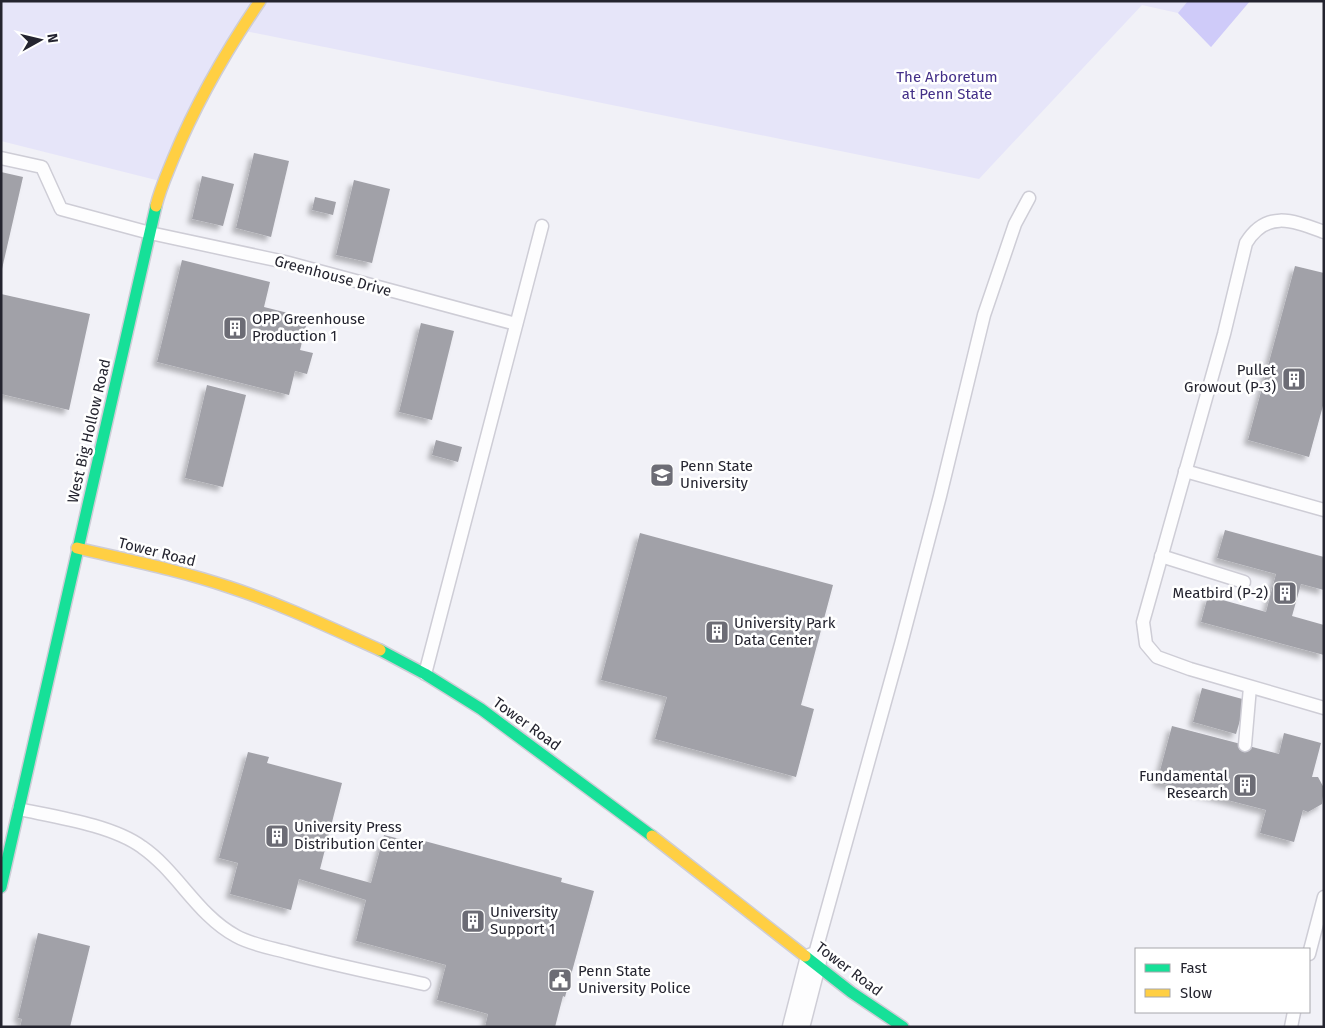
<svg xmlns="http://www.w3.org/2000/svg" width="1325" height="1028" font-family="'Fira Sans',sans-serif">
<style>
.green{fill:#e6e5f9}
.forest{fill:#cfcbf9}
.building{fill:#a1a1a8;filter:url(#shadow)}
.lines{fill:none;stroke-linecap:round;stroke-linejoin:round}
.lane-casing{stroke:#cecdd6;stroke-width:15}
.street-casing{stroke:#cecdd6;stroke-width:29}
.fast-casing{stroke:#cecdd6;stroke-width:14}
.slow-casing{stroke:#cecdd6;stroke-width:14}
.lane{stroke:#fdfdfe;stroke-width:12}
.street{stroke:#fdfdfe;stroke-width:26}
.fast{stroke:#16e098;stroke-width:11}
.slow{stroke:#ffcf43;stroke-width:11}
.labels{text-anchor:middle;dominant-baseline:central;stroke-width:5;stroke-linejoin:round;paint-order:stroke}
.park-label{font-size:15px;fill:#432f88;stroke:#fff}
.street-label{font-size:15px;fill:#24242f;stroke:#fff}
.poi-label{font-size:15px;fill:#24242f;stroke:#fff;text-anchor:start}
</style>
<defs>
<filter id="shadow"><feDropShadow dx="-4.5" dy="4.5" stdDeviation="2.5" flood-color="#0004"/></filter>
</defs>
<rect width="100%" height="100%" fill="#f1f1f7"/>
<path class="green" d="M1,1H1250L1211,47L1178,13L1142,5L979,179L240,30L164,182L1,141Z"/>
<path class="forest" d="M1188,1H1250L1211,47L1178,13Z"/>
<g class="building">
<path d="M254,153L289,161L271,237L236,228Z"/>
<path d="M1,172L23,177L2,269H1Z"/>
<path d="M202,176L234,184L223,226L192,219Z"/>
<path d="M354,180L390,189L372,263L336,255Z"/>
<path d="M315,197L336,202L333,215L312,210Z"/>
<path d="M182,260L270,282L264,307L308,318L300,350L313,353L307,374L295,371L289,395L157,362Z"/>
<path d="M1295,266L1324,273V402L1309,457L1248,440Z"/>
<path d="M1,294L90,314L69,410L1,394Z"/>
<path d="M421,323L454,331L432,420L399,412Z"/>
<path d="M207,385L246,395L223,487L185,478Z"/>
<path d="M436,440L462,447L458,462L432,455Z"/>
<path d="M1225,530L1324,557V590L1301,584L1292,616L1324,625V655L1201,622L1208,596L1266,612L1276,574L1217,558Z"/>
<path d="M640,533L833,585L801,705L814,709L796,777L655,739L667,697L601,680Z"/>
<path d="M1202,688L1246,700L1236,734L1193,722Z"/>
<path d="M1172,726L1279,754L1284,733L1321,743L1312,777H1318L1324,788L1322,804L1308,812L1303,810L1294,842L1260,833L1266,810L1157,782Z"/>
<path d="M248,752L269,757L267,763L342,783L320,869L371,883L384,835L416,843L417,839L562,878L561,882L594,891L565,997L563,996L555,1027H485L488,1014L437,1000L446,965L356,941L366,900L299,879L291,910L230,894L238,863L219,858Z"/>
<path d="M38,933L90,946L70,1027H20L22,1019L18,1018Z"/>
</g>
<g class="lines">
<g class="lane-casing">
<g id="lane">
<path d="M1,158L42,167L61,209L150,233L285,262L516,324"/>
<path d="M1324,232C1294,221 1267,209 1246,243L1224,334L1143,622L1146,644L1157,657L1190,669L1324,708"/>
<path d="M1185,471L1324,510"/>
<path d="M1161,556L1244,582"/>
<path d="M425,674L542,226"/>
<path d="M1245,745L1250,687"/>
<path d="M19,809C56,817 112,825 142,847C178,872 197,915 236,936C252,945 272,948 290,953C334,965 379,974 424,984"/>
<path d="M1309,954L1324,897"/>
<path d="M813,961L901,644L940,496L984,315L1015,224L1029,198"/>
<path d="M1291,1027L1294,1012"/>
</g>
</g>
<g class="street-casing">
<path id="street" d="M796,1027L813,961"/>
</g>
<g class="fast-casing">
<g id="fast">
<path d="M380,650L425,674L481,709L652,836"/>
<path d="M1,887L156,206"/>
<path d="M805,956L851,992L903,1027"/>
</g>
</g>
<g class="slow-casing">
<g id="slow">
<path d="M156,206C160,189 167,174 173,159C196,103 226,51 260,1"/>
<path d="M77,548C128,560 179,570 229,587C281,604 331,628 380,650"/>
<path d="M652,836L805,956"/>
</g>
</g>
<use href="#lane" class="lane"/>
<use href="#street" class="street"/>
<use href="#fast" class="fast"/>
<use href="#slow" class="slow"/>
</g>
<defs>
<g id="building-square" transform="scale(1.25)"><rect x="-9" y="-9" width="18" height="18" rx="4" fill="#6c6c75" stroke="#fff"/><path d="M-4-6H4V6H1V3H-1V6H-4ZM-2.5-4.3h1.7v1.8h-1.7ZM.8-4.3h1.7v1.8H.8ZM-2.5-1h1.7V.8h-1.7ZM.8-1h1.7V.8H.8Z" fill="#fff"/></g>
<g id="university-square" transform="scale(1.25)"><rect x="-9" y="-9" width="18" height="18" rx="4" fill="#6c6c75" stroke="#fff"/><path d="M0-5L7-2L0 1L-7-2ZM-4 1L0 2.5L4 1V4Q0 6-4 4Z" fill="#fff"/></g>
<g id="civic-square" transform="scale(1.25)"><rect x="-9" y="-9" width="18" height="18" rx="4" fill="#6c6c75" stroke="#fff"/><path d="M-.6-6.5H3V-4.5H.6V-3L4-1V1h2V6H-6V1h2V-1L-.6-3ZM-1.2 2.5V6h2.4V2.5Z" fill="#fff"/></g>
</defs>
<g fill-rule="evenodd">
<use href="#building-square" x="235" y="328"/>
<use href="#building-square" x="1294" y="379"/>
<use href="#university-square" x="662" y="475"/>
<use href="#building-square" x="1285" y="593"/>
<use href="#building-square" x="717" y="632"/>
<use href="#building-square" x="1245" y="785"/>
<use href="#building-square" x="277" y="836"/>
<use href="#building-square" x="473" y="921"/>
<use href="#civic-square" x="560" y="980"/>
</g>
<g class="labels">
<g class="park-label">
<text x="947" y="77">The Arboretum<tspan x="947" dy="17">at Penn State</tspan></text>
</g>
<g class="street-label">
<text transform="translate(333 276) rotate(15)">Greenhouse Drive</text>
<text transform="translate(89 431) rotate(-77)">West Big Hollow Road</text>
<text transform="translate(157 552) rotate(14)">Tower Road</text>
<text transform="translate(527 724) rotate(36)">Tower Road</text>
<text transform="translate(849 969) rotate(37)">Tower Road</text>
</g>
<g class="poi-label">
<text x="252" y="319">OPP Greenhouse<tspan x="252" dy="17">Production 1</tspan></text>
<text x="1276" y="370" text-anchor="end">Pullet<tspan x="1276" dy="17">Growout (P-3)</tspan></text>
<text x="680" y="466">Penn State<tspan x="680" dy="17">University</tspan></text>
<text x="1268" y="593" text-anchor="end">Meatbird (P-2)</text>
<text x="734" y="623">University Park<tspan x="734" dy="17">Data Center</tspan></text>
<text x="1228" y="776" text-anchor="end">Fundamental<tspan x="1228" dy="17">Research</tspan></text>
<text x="294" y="827">University Press<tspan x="294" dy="17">Distribution Center</tspan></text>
<text x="490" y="912">University<tspan x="490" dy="17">Support 1</tspan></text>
<text x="578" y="971">Penn State<tspan x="578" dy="17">University Police</tspan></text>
</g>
</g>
<rect width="1325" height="1028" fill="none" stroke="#24242f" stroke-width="5"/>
<rect x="1135" y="948" width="175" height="65" fill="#ffffff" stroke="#a7a7ac"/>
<rect x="1145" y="964" width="25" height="8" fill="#16e098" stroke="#a7a7ac"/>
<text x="1180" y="973" font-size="15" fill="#24242f">Fast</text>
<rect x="1145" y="989" width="25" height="8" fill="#ffcf43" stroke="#a7a7ac"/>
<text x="1180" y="998" font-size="15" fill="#24242f">Slow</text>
<g transform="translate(40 40) rotate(82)" stroke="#ffffff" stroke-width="4" paint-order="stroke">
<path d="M0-4L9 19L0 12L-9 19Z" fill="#24242f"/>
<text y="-8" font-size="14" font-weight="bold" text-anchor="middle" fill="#24242f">N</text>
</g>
</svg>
